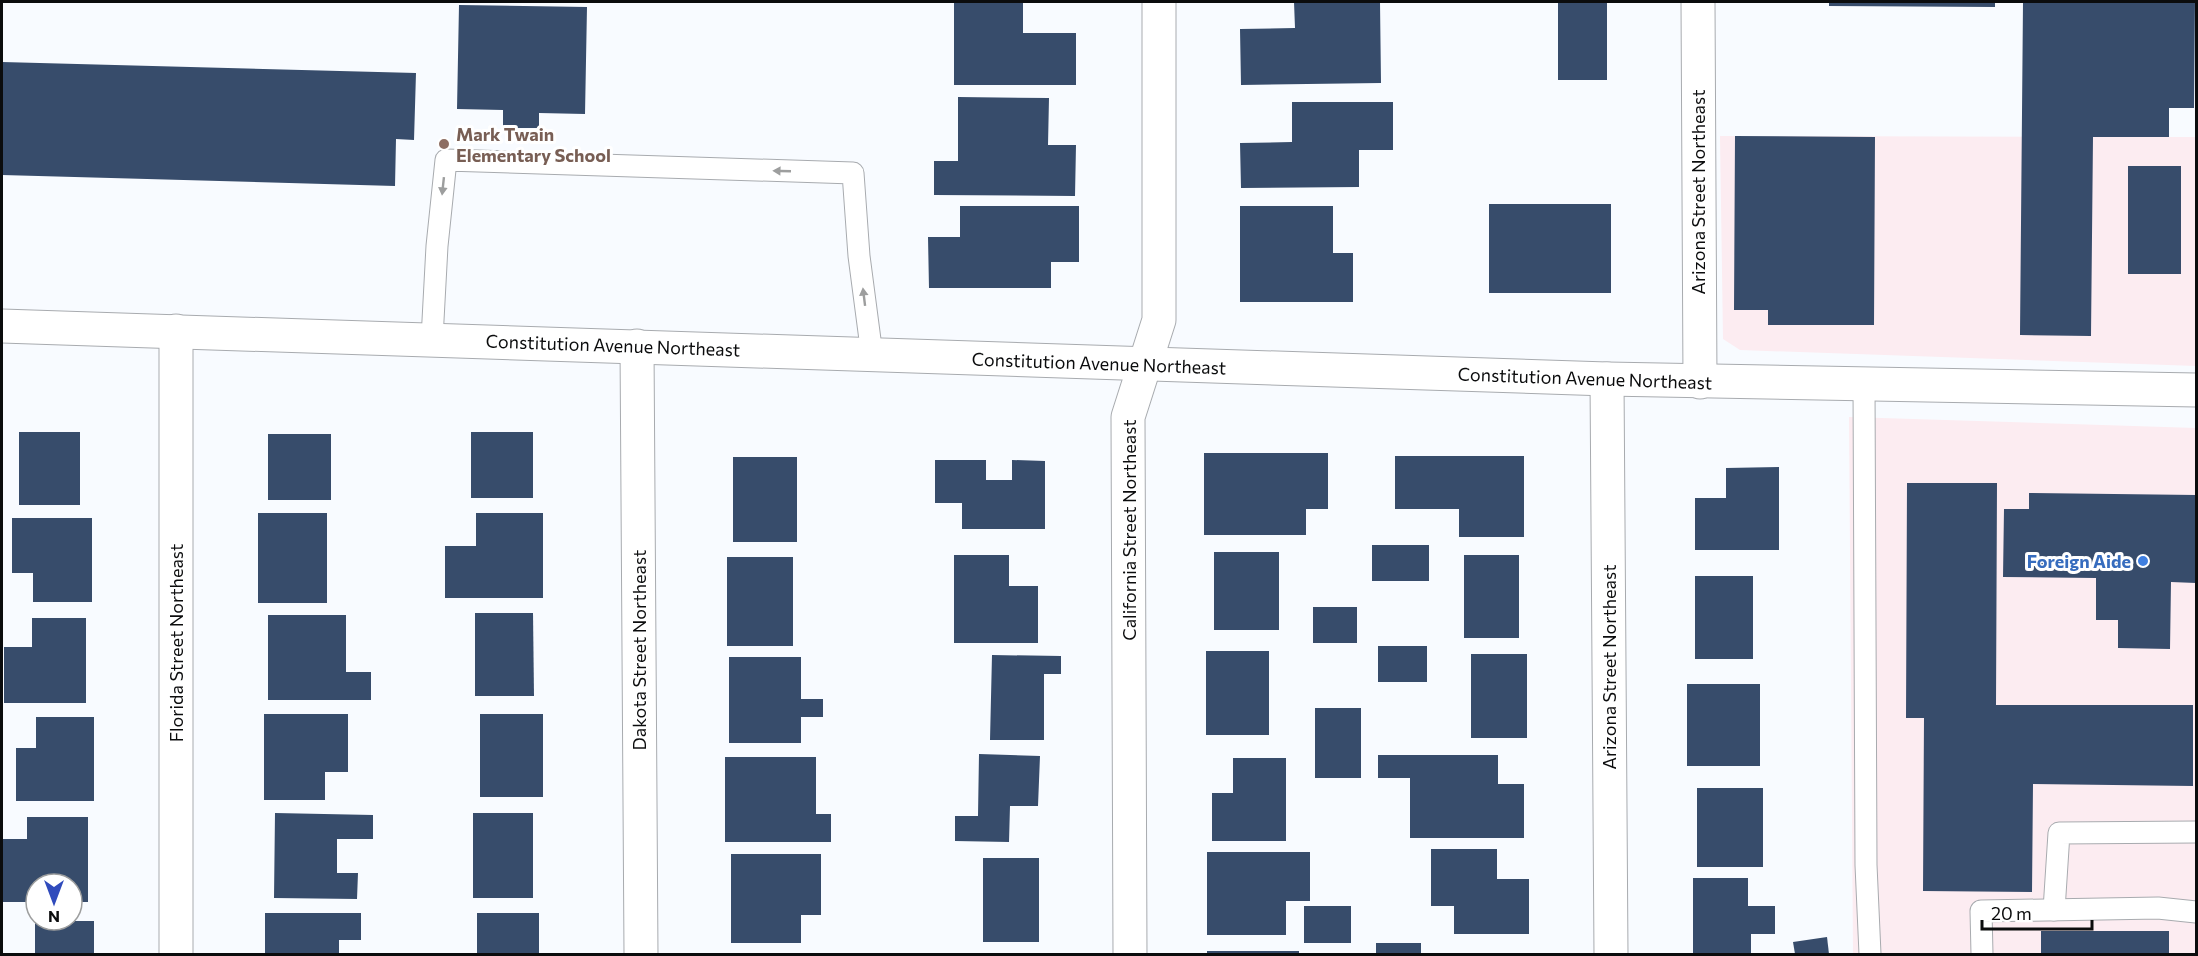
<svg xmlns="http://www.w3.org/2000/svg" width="2198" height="956" font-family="Commissioner,sans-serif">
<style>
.commercial{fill:#fcecf1}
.building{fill:#374c6b}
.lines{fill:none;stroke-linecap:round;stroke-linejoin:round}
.lane-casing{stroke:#a8abaf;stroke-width:23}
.street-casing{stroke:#a8abaf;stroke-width:35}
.secondary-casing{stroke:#a8abaf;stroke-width:35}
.lane{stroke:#fff;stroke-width:21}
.street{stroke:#fff;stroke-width:33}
.secondary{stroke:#fff;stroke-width:33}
.oneway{fill:#9d9e9e}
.education-dot{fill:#8d6e63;stroke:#fff;stroke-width:2}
.shop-dot{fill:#3f7fe0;stroke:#fff;stroke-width:2}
.labels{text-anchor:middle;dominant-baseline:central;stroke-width:6;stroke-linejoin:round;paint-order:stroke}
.education-label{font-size:18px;font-weight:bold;fill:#785e54;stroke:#fff;text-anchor:start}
.street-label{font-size:18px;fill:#0b0c0d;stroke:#fff}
.shop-label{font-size:18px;font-weight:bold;fill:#366cbe;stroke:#fff;text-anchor:end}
</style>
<rect width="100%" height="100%" fill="#f8fbff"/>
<g class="commercial">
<path d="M1720,136L2196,137V366L1740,350L1723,339Z"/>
<path d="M1849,417L2196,428V954H1853Z"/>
</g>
<g class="building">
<path d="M954,2H1023V33H1076V85H954Z"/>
<path d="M1294,2H1380L1381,83L1241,85L1240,29L1295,28Z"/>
<rect x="1558" y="2" width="49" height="78"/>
<path d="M1829,2H1995V7L1829,6Z"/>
<path d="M2023,2H2195L2194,108H2169V137H2093L2091,336L2020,335Z"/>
<path d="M459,5L587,7L585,114L539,113V128H503V110L457,109Z"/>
<path d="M2,62L416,73L414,140L396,139L395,186L2,175Z"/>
<path d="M958,97L1049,98L1048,145H1076L1075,196L934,195V161H958Z"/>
<path d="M1292,102H1393V150H1359V187L1241,188L1240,143L1292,142Z"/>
<path d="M1735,136L1875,137L1874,325H1768V310H1734Z"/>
<rect x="2128" y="166" width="53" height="108"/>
<rect x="1489" y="204" width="122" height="89"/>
<path d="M960,206H1079V262H1051V288H929L928,237H960Z"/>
<path d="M1240,206H1333V253H1353V302H1240Z"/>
<rect x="19" y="432" width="61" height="73"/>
<rect x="471" y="432" width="62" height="66"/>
<rect x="268" y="434" width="63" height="66"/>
<path d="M1204,453H1328V509H1306V535H1204Z"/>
<path d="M1395,456H1524V537H1459V509H1395Z"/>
<rect x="733" y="457" width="64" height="85"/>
<path d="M935,460H986V480H1012V460L1045,461V529H962V503H935Z"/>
<path d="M1779,467V550H1695V498H1726V468Z"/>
<path d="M1907,483H1997L1996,705H2193V786L2033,784L2032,892L1923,891L1924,718H1906Z"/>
<path d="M2029,493L2196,495V583L2171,582L2170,649L2118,648V620H2096V578L2003,577L2004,509H2029Z"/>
<rect x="258" y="513" width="69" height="90"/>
<path d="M476,513H543V598H445V546H476Z"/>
<path d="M12,518H92V602H33V573H12Z"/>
<rect x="1372" y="545" width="57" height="36"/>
<rect x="1214" y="552" width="65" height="78"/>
<path d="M954,555H1009V586H1038V643H954Z"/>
<rect x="1464" y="555" width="55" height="83"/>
<rect x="727" y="557" width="66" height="89"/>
<rect x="1695" y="576" width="58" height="83"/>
<rect x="1313" y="607" width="44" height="36"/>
<path d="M475,613H533L534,696H475Z"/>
<path d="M268,615H346V672H371V700H268Z"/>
<path d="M32,618H86V703H4V647H32Z"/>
<rect x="1378" y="646" width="49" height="36"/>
<rect x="1206" y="651" width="63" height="84"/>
<rect x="1471" y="654" width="56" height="84"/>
<path d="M992,655L1061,656V674H1044V740H990Z"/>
<path d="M729,657H801V699H823V717H801V743H729Z"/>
<rect x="1687" y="684" width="73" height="82"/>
<rect x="1315" y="708" width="46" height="70"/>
<path d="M264,714H348V772H325V800H264Z"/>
<rect x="480" y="714" width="63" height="83"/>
<path d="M36,717H94V801H16V748H36Z"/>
<path d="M979,754L1040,756L1038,806H1010L1009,842L955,841V816H978Z"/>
<path d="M1378,755H1498V784H1524V838H1410V778H1378Z"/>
<path d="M725,757H816V814H831V842H725Z"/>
<path d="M1233,758H1286V841H1212V793H1233Z"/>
<rect x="1697" y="788" width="66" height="79"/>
<path d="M275,813L373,815V839H337V873H358L357,899L274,898Z"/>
<rect x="473" y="813" width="60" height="85"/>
<path d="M27,817H88V902H72V884H36V902H2V839H27Z"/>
<path d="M1431,849H1497V879H1529V934H1454V906H1431Z"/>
<path d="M1207,852H1310V901H1286V935H1207Z"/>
<path d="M731,854H821V915H801V943H731Z"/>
<rect x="983" y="858" width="56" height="84"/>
<path d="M1693,878H1748V906H1775V934H1751V954H1693Z"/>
<rect x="1304" y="906" width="47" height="37"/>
<path d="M265,913H361V940H339V954H265Z"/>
<rect x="477" y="913" width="62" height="41"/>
<rect x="35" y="921" width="59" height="33"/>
<rect x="2041" y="931" width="128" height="23"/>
<path d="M1827,937L1829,954H1795L1793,942Z"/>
<rect x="1376" y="943" width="45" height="11"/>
<rect x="1207" y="951" width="92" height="3"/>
</g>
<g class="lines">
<g class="lane-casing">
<g id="lane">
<path d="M432,339L437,246L446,160L853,173L859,256L872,355"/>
<path d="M1864,385L1866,865L1870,954"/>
<path d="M2054,910L2059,833L2196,832"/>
<path d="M1982,954L1981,911L2158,908L2196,912"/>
</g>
</g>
<g class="street-casing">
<g id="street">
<path d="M1698,2L1700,382"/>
<path d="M176,331V954"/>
<path d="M637,346L641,954"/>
<path d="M1607,379L1611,954"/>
<path d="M1130,954L1128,417L1159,320V2"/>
</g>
</g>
<g class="secondary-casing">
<path id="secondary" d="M2,326L1607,379L2196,390"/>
</g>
<use href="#lane" class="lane"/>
<use href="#street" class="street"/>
<use href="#secondary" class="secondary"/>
</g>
<defs><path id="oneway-solid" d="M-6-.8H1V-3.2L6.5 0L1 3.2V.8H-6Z" transform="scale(1.5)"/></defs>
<g class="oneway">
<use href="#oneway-solid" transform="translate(782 171) rotate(-178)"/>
<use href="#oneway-solid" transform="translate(443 186) rotate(96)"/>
<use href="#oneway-solid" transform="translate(864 297) rotate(-97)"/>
</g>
<circle class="education-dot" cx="444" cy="144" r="6"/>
<circle class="shop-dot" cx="2143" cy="561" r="6"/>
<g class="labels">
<g class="education-label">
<text x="456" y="134">Mark Twain<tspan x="456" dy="21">Elementary School</tspan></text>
</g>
<g class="street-label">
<text transform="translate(1698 192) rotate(-90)">Arizona Street Northeast</text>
<text transform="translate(613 345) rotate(2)">Constitution Avenue Northeast</text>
<text transform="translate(1099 363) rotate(2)">Constitution Avenue Northeast</text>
<text transform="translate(1585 378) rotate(2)">Constitution Avenue Northeast</text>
<text transform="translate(1129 530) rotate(-90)">California Street Northeast</text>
<text transform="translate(176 643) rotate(-90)">Florida Street Northeast</text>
<text transform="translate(639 650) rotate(-90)">Dakota Street Northeast</text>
<text transform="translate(1609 667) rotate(-90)">Arizona Street Northeast</text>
</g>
<g class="shop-label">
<text x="2131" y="561">Foreign Aide</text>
</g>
</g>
<rect width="2198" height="956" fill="none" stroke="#0b0c0d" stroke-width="6"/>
<g transform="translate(54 902) rotate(180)"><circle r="28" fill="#ffffff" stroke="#9d9e9e" stroke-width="1.5"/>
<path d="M0-4.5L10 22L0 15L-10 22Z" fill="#304bbc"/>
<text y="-9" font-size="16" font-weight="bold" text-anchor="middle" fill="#0b0c0d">N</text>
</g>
<path d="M1982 920v9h110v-9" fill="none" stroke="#0b0c0d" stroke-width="3"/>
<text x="1991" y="920" font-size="18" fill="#0b0c0d" stroke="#ffffff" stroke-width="4.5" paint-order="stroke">20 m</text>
</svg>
